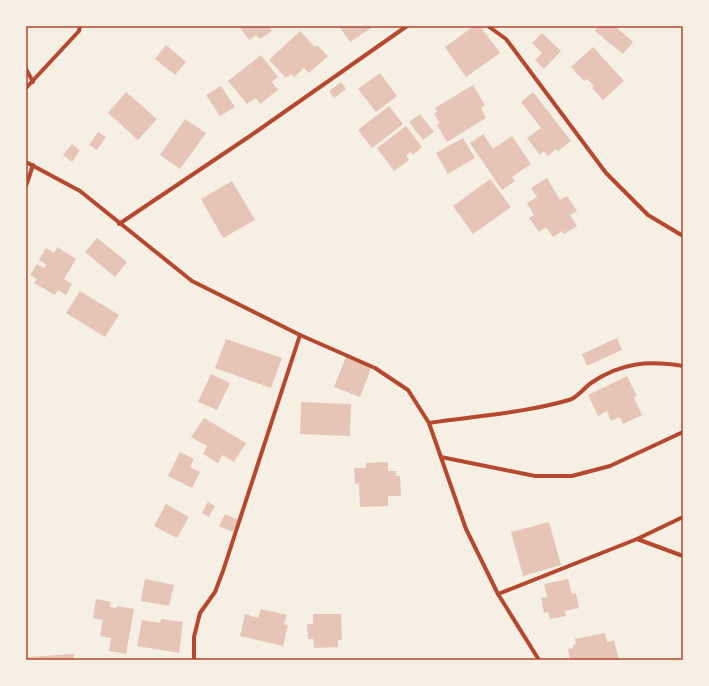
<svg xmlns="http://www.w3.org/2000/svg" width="709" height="686" font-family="'Open Sans',sans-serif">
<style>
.building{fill:#e6c5b7}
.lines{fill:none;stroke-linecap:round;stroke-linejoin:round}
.minor{stroke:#b5482f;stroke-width:4}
.neatline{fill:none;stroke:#b5482f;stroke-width:1.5}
</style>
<rect width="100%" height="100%" fill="#f6efe4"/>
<g class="building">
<path d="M239,26H269L272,31L260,39L256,35L249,40Z"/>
<path d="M339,26H374L350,42Z"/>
<path d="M474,26H480L500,53L466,77L445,47Z"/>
<path d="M598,26H615L633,42L623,54L595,31Z"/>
<path d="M300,31L315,47L317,45L328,56L309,73L304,68L294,77L291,74L286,78L269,60Z"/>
<path d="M542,33L561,51L544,69L535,60L542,53L532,43Z"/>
<path d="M166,45L186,62L175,75L155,59Z"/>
<path d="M593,47L624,81L603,100L592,88L594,86L587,79L584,81L571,67Z"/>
<path d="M261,55L278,77L272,82L278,90L260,104L256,98L247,104L228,81Z"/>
<path d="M380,73L397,96L376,112L358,89Z"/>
<path d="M341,82L346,89L334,98L329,91Z"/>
<path d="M473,85L485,105L481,108L486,118L447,142L437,125L440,123L434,114L437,112L435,108Z"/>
<path d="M221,86L235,107L220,116L206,95Z"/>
<path d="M126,92L157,119L138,140L108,113Z"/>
<path d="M533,92L571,141L558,151L556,149L548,156L544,151L540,155L527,138L541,128L521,102Z"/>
<path d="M389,106L403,124L372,148L358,130Z"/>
<path d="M420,114L434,132L423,140L409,122Z"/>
<path d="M185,119L206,133L180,169L160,155Z"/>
<path d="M406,126L422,147L413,155L411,152L406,155L409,160L394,171L377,148Z"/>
<path d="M98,132L106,137L97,150L89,145Z"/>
<path d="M483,134L493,149L512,136L531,164L512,177L515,181L502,190L470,143Z"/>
<path d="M463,138L475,158L448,174L436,153Z"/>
<path d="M72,144L80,150L72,162L63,155Z"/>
<path d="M547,178L560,200L567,196L577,211L570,215L577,226L564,234L562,231L553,237L546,227L539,232L529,218L534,215L527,203L537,197L531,188Z"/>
<path d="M490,179L511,207L473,234L453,206Z"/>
<path d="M232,181L255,220L223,238L201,199Z"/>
<path d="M97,238L127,262L115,277L85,252Z"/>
<path d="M57,247L76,259L64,279L72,284L66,295L58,290L55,295L34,283L37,279L30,275L37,264L44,268L46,264L39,260L46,248L54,253Z"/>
<path d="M80,291L119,315L105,337L66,313Z"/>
<path d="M617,338L622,350L587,366L582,354Z"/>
<path d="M226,339L282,358L271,388L215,368Z"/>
<path d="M346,357L372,366L360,397L334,387Z"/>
<path d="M211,374L230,383L217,410L198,402Z"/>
<path d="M627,376L637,396L634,398L642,415L623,424L620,417L611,421L607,411L598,416L588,395Z"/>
<path d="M301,402L351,404L350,436L300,434Z"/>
<path d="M204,418L246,443L234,462L222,455L218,463L203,454L207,446L191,437Z"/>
<path d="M180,452L194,459L190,467L200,472L192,488L168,476Z"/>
<path d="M388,462V471H396V476H400L401,496H388V506L360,507L359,483L355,484L354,468H366V463Z"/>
<path d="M208,502L215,506L209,517L202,513Z"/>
<path d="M166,504L189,517L177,538L154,526Z"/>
<path d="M225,514L238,520L233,532L219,526Z"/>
<path d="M549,522L561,565L523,576L511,532Z"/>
<path d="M145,579L174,585L169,606L141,601Z"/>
<path d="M568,579L572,594L576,593L579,608L565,611L566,616L550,619L548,612L544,613L541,598L547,597L544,584Z"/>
<path d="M96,599L111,602L110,607L116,608L117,606L134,609L126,654L109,651L111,638L100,636L103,620L93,618Z"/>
<path d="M261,609L287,615L284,624L288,625L283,646L240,636L245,614L258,618Z"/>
<path d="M313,614H341L342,640H338V647L314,648L313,639H308L307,624H313Z"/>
<path d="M161,619L183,622L179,653L137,646L142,620L160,623Z"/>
<path d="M605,633L607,642L614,640L619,660H570L568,649L573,648V645L576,644L575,639Z"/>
<path d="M74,654V660H28V657Z"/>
</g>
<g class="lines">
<g class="minor">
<path d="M488,26L506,39L606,173L648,215L683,236"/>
<path d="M26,69L33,82"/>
<path d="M26,88L79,31L80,26"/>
<path d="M26,162L80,191L192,281L300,335L375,368L408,390L429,423L466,529L498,594L539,660"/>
<path d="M26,186L33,165"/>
<path d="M119,224L250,136L407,26"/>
<path d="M429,423C475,416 524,413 569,400C577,398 584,388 591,383C620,363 648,360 683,366"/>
<path d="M441,457L535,476H572L610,466L683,432"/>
<path d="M637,539L683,556"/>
<path d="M498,594L637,539L683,517"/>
<path d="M194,660V637L200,613L215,592L223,571L300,335"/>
</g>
</g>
<rect width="709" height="686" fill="none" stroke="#f6efe4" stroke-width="54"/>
<rect x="27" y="27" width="655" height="632" class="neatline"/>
</svg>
